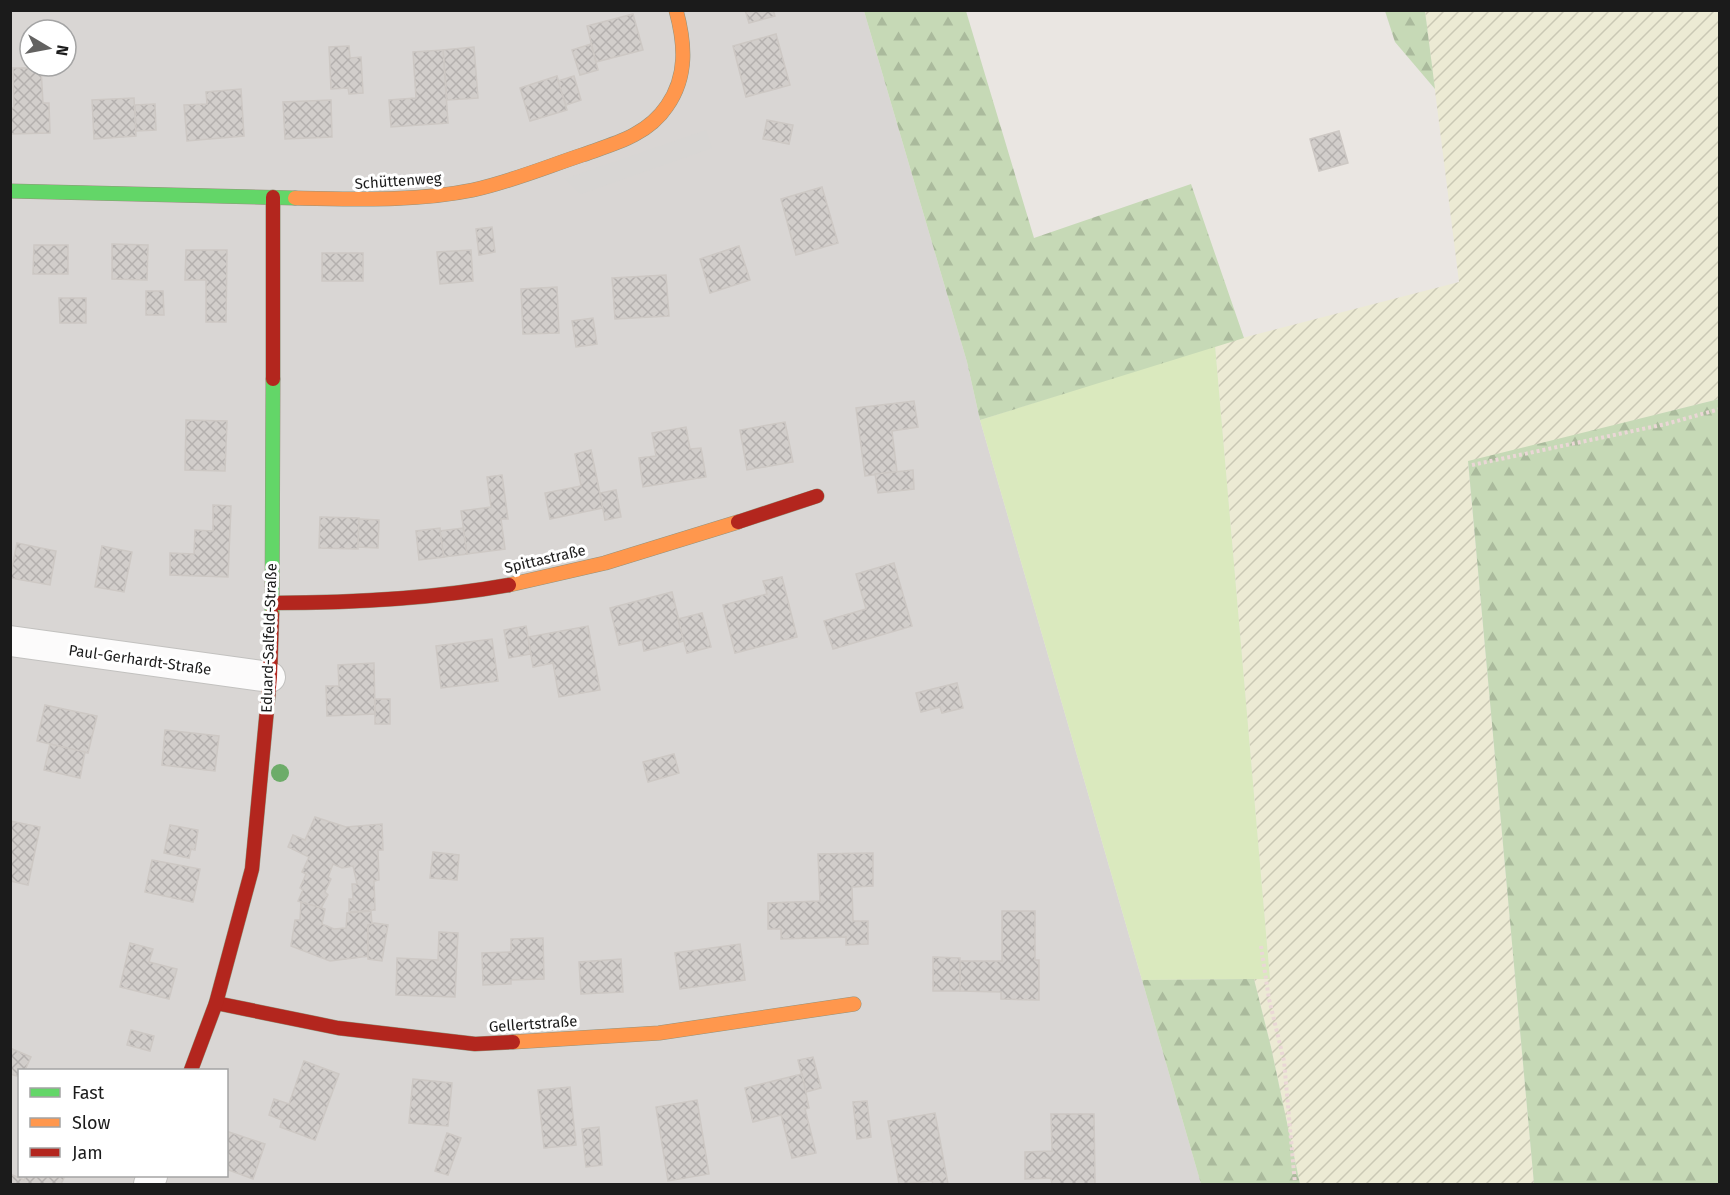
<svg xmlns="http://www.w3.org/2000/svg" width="1730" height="1195" font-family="'Fira Sans',sans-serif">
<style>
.residential{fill:#d9d6d4;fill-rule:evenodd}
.religious{fill:#d8d6d4}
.farmland{fill:url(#farmland-furrows)}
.grass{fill:#dae9be}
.forest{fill:url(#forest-firs)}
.building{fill:url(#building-cross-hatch);stroke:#cdc8c4;stroke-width:1.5}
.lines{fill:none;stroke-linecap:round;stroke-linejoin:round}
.street-casing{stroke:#c2c1bf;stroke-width:32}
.fast-casing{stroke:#94927b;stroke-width:15}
.slow-casing{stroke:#94927b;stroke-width:15}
.jam-casing{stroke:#94927b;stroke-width:15}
.path{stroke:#ead7d6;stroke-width:4;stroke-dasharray:3 3;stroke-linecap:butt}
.street{stroke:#fcfbfb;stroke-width:30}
.fast{stroke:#63d668;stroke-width:14}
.slow{stroke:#ff974d;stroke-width:14}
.jam{stroke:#b3261e;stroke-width:14}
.tree{fill:#6dac69}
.labels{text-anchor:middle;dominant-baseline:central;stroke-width:6;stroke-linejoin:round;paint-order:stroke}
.street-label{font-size:15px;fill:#1b1b1b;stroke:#fff}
</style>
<defs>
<pattern id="farmland-furrows" width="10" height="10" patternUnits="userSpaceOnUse" patternTransform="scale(1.5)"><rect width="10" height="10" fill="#ecead4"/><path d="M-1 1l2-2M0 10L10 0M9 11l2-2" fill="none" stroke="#cac8b5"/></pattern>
<pattern id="forest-firs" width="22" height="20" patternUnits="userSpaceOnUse" patternTransform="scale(1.5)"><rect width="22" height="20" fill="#c6d9b6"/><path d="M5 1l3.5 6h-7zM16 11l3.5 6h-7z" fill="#aaba9c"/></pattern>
<pattern id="building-cross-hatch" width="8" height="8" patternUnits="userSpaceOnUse" patternTransform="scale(1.5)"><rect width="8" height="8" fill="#d2cecb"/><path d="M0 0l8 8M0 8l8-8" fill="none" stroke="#b4b0ae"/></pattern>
</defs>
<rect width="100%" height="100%" fill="#eae6e2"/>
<path class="residential" d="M10,11H864L967,362L980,420L1201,1184H11ZM30,30H66V66H30ZM20,1070H226V1176H20Z"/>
<path class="religious" d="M706,130L712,148L581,194L565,179Z"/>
<path class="farmland" d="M1425,11H1719V399L1468,462L1534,1184H1300L1271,1047L1254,979H1270L1215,345L1459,282Z"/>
<path class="grass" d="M1215,345L1270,979L1142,980L980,420Z"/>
<g class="forest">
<path d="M864,11H966L1034,238L1191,184L1244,338L980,420L967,362Z"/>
<path d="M1385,11H1425L1435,89L1395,42Z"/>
<path d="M1719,399V1184H1534L1468,461Z"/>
<path d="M1254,979L1271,1047L1300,1184H1201L1142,980Z"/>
</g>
<g class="building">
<path d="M745,10H773L775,16L749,23Z"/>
<path d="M633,14L643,50L596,62L587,26Z"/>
<path d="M776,34L790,85L746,97L733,46Z"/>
<path d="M591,44L598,70L580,75L572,50Z"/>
<path d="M349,46L350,58L361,57L363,93L349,94L348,88L331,89L329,47Z"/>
<path d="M474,47L478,98L447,100L443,50Z"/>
<path d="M443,50L448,123L391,127L389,100L416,98L413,52Z"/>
<path d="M13,68H41L43,103H49L50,133L10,134V108H14Z"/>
<path d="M557,76L567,110L530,121L520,88Z"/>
<path d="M574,76L581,100L566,105L558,81Z"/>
<path d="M241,89L244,136L187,141L184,105L207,104L206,92Z"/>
<path d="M134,98L136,136L94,139L92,100Z"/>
<path d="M331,100L332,137L285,139L283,102Z"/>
<path d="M155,104L156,130L136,131L135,105Z"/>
<path d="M767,120L793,125L789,144L763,139Z"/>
<path d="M1339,131L1348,163L1319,171L1310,139Z"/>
<path d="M822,187L838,243L796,255L781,199Z"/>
<path d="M492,227L495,252L479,255L476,229Z"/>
<path d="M112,244L148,245L147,280L112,279Z"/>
<path d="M34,245H68V274H33Z"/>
<path d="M739,246L750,280L710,293L700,259Z"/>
<path d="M186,250H227L226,322H206V280H185Z"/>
<path d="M471,250L473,281L440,284L437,252Z"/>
<rect x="322" y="253" width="41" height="28"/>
<path d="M666,275L669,316L615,319L612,278Z"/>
<path d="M557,287L559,333L523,334L521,289Z"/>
<path d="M146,291H163L164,315H146Z"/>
<path d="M59,298H86V323H60Z"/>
<path d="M593,318L597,344L576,347L572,321Z"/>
<path d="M914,401L918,427L892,431L897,472L865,476L856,408Z"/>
<path d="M186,420L227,421L225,471L185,470Z"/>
<path d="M785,422L793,462L747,470L740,430Z"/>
<path d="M686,427L690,449L701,448L706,477L643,487L639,458L656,456L652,433Z"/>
<path d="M591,450L603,508L550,519L545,493L581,486L575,454Z"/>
<path d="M913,470L914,489L878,493L875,474Z"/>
<path d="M502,475L508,519H501L505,549L467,554L461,511L491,507L487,477Z"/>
<path d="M616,490L621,517L605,520L600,493Z"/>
<path d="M213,505L231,506L228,577L170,575V553L194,554L195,530L213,531Z"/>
<path d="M320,517L359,518L358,549L319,548Z"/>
<path d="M359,519L379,520L378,548L358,547Z"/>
<path d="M440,528L444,557L419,560L416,531Z"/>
<path d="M463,528L467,554L444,557L440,531Z"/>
<path d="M17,543L56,551L50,585L10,578Z"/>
<path d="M102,546L132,552L124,592L95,587Z"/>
<path d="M894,563L912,626L833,649L824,621L866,609L856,574Z"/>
<path d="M782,577L797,637L735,653L723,605L767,594L763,581Z"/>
<path d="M672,592L684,641L644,651L642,640L619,645L610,608Z"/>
<path d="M702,613L711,647L687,653L678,619Z"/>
<path d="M526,626L531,654L509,658L504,630Z"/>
<path d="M588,626L600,690L559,697L553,663L533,667L528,637Z"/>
<path d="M492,639L498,681L441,688L436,646Z"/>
<path d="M374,663L375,714L327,716L326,686H339L338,665Z"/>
<path d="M957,683L963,708L942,713L940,707L921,712L916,693Z"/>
<rect x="375" y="699" width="15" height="25"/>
<path d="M45,705L97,716L88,753L37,741Z"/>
<path d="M165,730L219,736L215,771L162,765Z"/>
<path d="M50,744L85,752L80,778L44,770Z"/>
<path d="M674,754L679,773L648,782L643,762Z"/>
<path d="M315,817L346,827L382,824L383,850H378L379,880L374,881L375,910L349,912V899H353L352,884H357L353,866L342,868L333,864L328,877L331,879L325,892L328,895L321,908L298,901L303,890L300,888L306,874L302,872L309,857L288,847L293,835L305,840Z"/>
<path d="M10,821L40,827L28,885L10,881Z"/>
<path d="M170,825L198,830L195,850L191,849L189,858L164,853Z"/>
<path d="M433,852L459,855L457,880L430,878Z"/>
<path d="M873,853V886L852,887L853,921H868V944L846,945V937L781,939V929H768V903L820,901L818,854Z"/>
<path d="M152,860L200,869L193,902L145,892Z"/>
<path d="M301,902L325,909L322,924L334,929L346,928L347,913L371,911L372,925H368L369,956L330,961L291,946L295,920H300Z"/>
<path d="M1002,911H1035V960H1039V1000L1001,999V992L960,991V961H1002Z"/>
<path d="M374,923L388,925L382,961L368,959V925Z"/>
<path d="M439,932L458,933L455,997L396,995L397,958L438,960Z"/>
<path d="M543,938L544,979L511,980V984L483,985L482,953L511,952V939Z"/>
<path d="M130,943L153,949L149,962L177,969L169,999L120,987Z"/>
<path d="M740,944L745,980L680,989L675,953Z"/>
<path d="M933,957L960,958V991H933Z"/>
<path d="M621,959L623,992L581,994L579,962Z"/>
<path d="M131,1030L154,1036L150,1051L127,1045Z"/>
<path d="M10,1048L31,1057L25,1070H20V1077L10,1074Z"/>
<path d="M813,1057L821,1088L806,1092L798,1060Z"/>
<path d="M304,1061L339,1074L315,1140L280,1127L282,1120L269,1115L274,1099L289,1104Z"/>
<path d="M802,1074L809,1108L805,1109L816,1153L792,1158L781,1115L753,1122L745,1088Z"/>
<path d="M413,1079L452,1083L448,1126L409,1123Z"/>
<path d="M570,1087L576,1145L544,1148L538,1090Z"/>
<path d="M697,1100L709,1174L668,1181L656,1107Z"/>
<path d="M867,1101L871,1137L857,1139L853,1102Z"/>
<path d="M935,1113L948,1184H933L932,1181L899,1184L888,1121Z"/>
<path d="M1051,1114H1094L1095,1184H1052L1051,1178L1025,1179V1152L1052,1151Z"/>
<path d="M599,1127L602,1165L586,1167L582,1129Z"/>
<path d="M226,1131L265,1144L253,1179L226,1169Z"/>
<path d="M447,1133L461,1138L448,1175L435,1171Z"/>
<path d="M10,1174L24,1180L26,1176H65L61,1184H10Z"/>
</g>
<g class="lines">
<g class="street-casing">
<g id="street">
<path d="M10,641L270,677"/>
<path d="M149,1184L152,1176"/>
</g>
</g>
<g class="fast-casing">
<g id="fast">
<path d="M10,191L295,198"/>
<path d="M272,614L273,379"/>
</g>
</g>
<g class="slow-casing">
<g id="slow">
<path d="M295,198C355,199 414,202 473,190C510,182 546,167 582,155C613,144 647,136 667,106C688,76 685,43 676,10"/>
<path d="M509,585L605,563L738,522"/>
<path d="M513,1042L659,1033L854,1004"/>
</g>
</g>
<g class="jam-casing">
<g id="jam">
<path d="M273,379V197"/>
<path d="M738,522L817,496"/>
<path d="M272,603C351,603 431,599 509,585"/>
<path d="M216,1003L338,1028L475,1044L513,1042"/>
<path d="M191,1070L216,1003L252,869L270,677L272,614"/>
</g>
</g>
<g class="path">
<path d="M1472,465L1666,424L1720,409"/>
<path d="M1261,946L1269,999L1284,1061L1295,1184"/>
</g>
<use href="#street" class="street"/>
<use href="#fast" class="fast"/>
<use href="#slow" class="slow"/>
<use href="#jam" class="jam"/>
</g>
<circle class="tree" cx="280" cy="773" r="9"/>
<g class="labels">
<g class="street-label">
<text transform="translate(398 181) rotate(-4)">Schüttenweg</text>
<text transform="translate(545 559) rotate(-13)">Spittastraße</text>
<text transform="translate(269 638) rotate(-88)">Eduard-Salfeld-Straße</text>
<text transform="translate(140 660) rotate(8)">Paul-Gerhardt-Straße</text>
<text transform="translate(533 1024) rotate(-4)">Gellertstraße</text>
</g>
</g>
<rect width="1730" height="1195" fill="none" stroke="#1b1b1b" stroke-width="24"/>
<rect x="18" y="1069" width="210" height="108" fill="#ffffff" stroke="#a4a4a4" stroke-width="1.5"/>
<rect x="30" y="1088" width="30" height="9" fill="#63d668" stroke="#a4a4a4" stroke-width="1.5"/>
<text x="72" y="1099" font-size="18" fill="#1b1b1b">Fast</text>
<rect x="30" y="1118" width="30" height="9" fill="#ff974d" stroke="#a4a4a4" stroke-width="1.5"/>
<text x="72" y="1129" font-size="18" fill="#1b1b1b">Slow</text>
<rect x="30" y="1148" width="30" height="9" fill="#b3261e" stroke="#a4a4a4" stroke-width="1.5"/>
<text x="72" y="1159" font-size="18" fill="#1b1b1b">Jam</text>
<g transform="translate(48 48) rotate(100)"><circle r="28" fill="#ffffff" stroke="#a4a4a4" stroke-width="1.5"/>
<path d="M0-4.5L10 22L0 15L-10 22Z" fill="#636261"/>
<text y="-9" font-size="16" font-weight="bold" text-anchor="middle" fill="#1b1b1b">N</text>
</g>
</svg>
